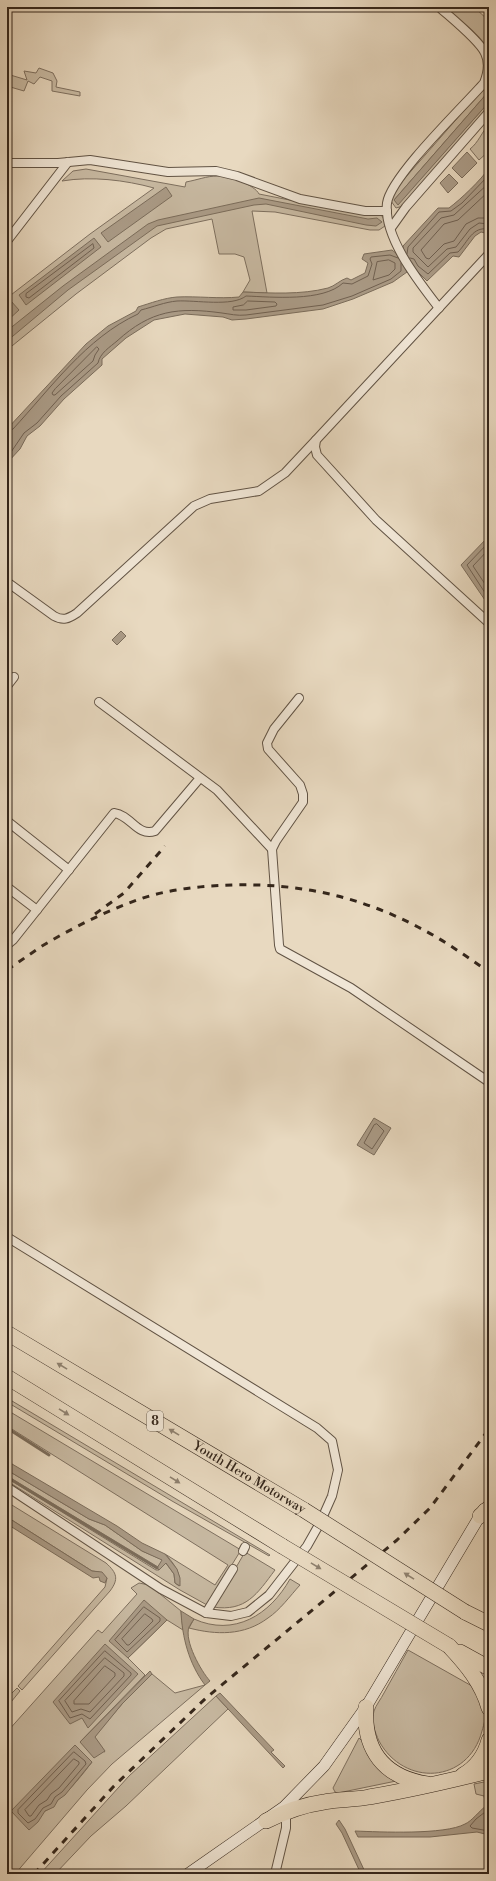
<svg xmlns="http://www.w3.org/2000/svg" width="496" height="1881" font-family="'Libre Bodoni',serif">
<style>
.green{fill:#c9bba4;stroke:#7e7060;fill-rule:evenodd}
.water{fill:#ab9c88;stroke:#7b6d5c}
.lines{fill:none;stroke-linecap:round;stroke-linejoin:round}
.shore{stroke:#706152;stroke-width:1}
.stream{stroke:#7b6d5c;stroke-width:3}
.street-casing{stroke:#615344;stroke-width:10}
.secondary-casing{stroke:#34261b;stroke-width:12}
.highway-casing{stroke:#34261b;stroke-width:16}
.street{stroke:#f0e6d6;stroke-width:8}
.secondary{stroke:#f0e6d6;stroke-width:11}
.highway{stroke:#e8d9c0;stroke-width:15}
.rail{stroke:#34261b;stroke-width:3;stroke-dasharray:7 7;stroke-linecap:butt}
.highway-bridge-casing{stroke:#34261b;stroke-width:16;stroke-linecap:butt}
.highway-bridge{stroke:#e8d9c0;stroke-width:15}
.oneway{fill:#8e806e}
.labels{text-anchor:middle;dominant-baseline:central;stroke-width:3;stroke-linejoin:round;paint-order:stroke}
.shield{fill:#f0e6d6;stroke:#6c6053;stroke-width:1}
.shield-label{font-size:12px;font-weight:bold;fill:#34261b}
.street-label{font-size:13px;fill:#34261b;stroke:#f0e6d6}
</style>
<rect width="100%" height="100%" fill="#e8d9c0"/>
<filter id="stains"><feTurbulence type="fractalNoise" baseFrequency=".005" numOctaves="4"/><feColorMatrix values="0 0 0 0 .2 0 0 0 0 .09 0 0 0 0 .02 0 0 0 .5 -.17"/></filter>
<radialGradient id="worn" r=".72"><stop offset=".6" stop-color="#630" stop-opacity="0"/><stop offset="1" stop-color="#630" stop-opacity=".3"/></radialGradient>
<g class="green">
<path d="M443,7H474L489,21V53L481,40Z"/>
<path d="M39,68L53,73L57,81L56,87L80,92V96L52,91V81L40,77L34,84L28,81L24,91L7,86V74L27,80L24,71L36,73Z"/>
<path d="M489,82V91L394,200L398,204L489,102V107L403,206L396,208L391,201L393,194L398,186Z"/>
<path d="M489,124V151L479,160L470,149C478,143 482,132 489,124Z"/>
<path d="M86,169L185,187L186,182C197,180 207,176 217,176C228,175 255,185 259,194L366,215H381L385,220V226L379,230H370L275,212L252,211L267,293L243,292L250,280L244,257L235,254H219L212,219L166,229L151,238L76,294L7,350V298L90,234L154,188C125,180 91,176 62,181L73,171Z"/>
<path d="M7,1398L270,1555L269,1556L172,1501L7,1402Z"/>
<path d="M7,1410L241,1550L207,1605L180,1590L7,1481V1478L156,1570H159L165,1562L174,1574L175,1583L179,1586C182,1574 173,1562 165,1554L215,1585L228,1565L7,1426Z"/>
<path d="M7,1470L89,1519L105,1525L142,1551L163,1560L158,1567L7,1476Z"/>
<path d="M7,1502L106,1563C117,1573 119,1579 110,1591L22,1690L18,1686L105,1587L107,1578L99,1572L92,1571L7,1517Z"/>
<path d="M245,1552L275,1570C257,1594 246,1612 213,1607Z"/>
<path d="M290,1579L300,1585C290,1596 280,1610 268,1618C244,1636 216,1635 189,1628L194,1619C234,1637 270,1615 290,1579Z"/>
<path d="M139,1583L149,1585L181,1611L183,1630L167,1620L128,1658L145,1675L80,1742L105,1752L94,1737L122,1704L152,1674L175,1693L205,1685L112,1764L87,1790L15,1874H7V1732L98,1630L102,1633L137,1594L131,1588ZM92,1762C82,1775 72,1788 59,1799C53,1804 56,1806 45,1811Z"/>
<path d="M408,1650L479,1690C481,1696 484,1701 485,1707C487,1715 484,1724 482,1731C468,1784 404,1787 379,1741C375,1732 371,1722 374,1711C376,1705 381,1699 384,1693C392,1679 400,1664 408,1650Z"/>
<path d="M17,1688L20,1691L11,1702L7,1698Z"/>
<path d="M216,1696L228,1709L126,1806L91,1836L55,1874H40L129,1776Z"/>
<path d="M359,1738L401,1780L338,1793L335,1792L333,1788Z"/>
<path d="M489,1781V1805L486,1806L484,1796L476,1794L474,1784Z"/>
</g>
<g class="water">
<path d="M489,91V102L398,205L394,200Z"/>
<path d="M467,152L477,163L462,178L452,168Z"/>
<path d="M489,168V234L481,232L475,236L459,257L453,256L427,281L414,268L411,262L404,264L407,272L393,282L353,299L323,309L246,319L232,320L223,317L185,314L154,320L126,338L102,359V365L64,399L40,426L27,436L20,449L7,463V429L86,344L108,326L136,311L138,307C151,303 164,298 177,297C198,296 219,299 239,297L243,292C271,293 301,295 328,288C335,286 340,280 347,278L351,280L365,273L368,263L362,259L364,254L392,250L397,254L404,252L403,246L438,208H449C461,199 481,180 489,168Z"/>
<path d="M449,174L458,183L448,193L440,183Z"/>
<path d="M166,187L172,196L108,242L101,233Z"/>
<path d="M259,198L368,219L377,218L382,222L376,226L366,225L266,204L254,205L157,226L68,290L7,341L8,330L63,286L148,224L158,220Z"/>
<path d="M94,238L101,247L26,305L19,295Z"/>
<path d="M11,301L19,310L7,321V305Z"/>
<path d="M489,536V606L461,565Z"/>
<path d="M121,631L126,636L117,645L112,640Z"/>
<path d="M374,1118L391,1128L374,1155L357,1145Z"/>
<path d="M7,1461L117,1526L142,1543L165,1554L177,1569L180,1578V1586L175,1583L174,1574L166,1563L159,1570L157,1568L162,1560L142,1551L105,1525L89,1519L7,1470Z"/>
<path d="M7,1517L92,1571L102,1572L107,1578L105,1583L100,1581L99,1577L93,1578L7,1524Z"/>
<path d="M144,1600L167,1620L128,1658L109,1641Z"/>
<path d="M181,1611L194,1619C192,1622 190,1625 189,1627C184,1641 201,1671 210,1681L205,1685C189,1664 182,1637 181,1611Z"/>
<path d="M105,1644L138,1674L88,1728L82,1718L70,1724L53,1702Z"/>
<path d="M150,1671L152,1674L122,1704L95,1737L105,1751L94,1758L80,1742Z"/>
<path d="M220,1693L274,1750L271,1752L285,1766L283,1768L216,1696Z"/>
<path d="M75,1745L92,1762L65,1795L58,1800L54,1807L45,1811L38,1822L29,1830L11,1811Z"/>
<path d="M489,1805V1835L477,1832L430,1837H358L355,1831C380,1832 445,1835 465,1824C472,1821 479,1811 486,1806Z"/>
<path d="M339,1820L345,1829L366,1874H361L342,1833L336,1824Z"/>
</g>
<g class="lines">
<g class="shore">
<path d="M489,183L454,215L441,218L413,248V252L428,267L447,249L456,247L470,229L479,223L489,224"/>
<path d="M489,191L458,220L444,224L421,250L426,258L429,259L444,244L454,241L466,224L478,218H489"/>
<path d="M93,244L94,248L29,298L26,297V294Z"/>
<path d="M407,254L408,247L439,212L451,211L462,203L489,175"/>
<path d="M410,258L414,259L418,266L428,274L450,253L458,252C468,242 472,226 489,229"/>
<path d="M389,260L395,263V269L389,275L373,280L377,262Z"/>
<path d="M248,301L275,302L277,304L276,306L246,310H233V307L243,305Z"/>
<path d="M97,347L99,349L95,355L93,361L55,395H53L52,393L55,389Z"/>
<path d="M7,432L13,429C51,388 86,338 138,314L141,310C153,307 165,302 177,301C196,300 232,307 246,296C272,297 323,302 343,283L352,284L368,276L372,264L370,259L371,257L390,255L398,258"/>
<path d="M7,458L24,433L37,423L61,396L98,363C100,353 110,347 117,341C151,310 178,307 222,313C230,314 237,316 246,315L323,305L352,296L391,279L401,271V263"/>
<path d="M489,542L467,565L489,599"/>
<path d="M489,549L473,566L489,590"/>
<path d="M377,1124L384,1131L372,1149L364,1143L374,1125Z"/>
<path d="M144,1607L160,1618V1621L127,1652L115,1640Z"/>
<path d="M145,1614L152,1619L153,1621L129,1645H127L122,1639Z"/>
<path d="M105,1651L131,1673V1675L90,1719L82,1714L70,1718L59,1701Z"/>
<path d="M105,1658L124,1673V1676L90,1712L81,1709L72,1712L65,1701Z"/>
<path d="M105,1666L115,1673V1676L89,1704H74V1701Z"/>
<path d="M74,1752L85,1761L86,1764L62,1792L55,1797L51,1804L43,1808L35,1819L28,1823L18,1813V1810Z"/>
<path d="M74,1759L79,1762V1764L59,1788L51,1794L47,1800L39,1805L31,1816H29L25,1810Z"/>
<path d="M489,1809L476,1819L470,1826L472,1828L489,1831"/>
</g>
<g class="stream">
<path d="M7,1428L49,1455"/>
<path d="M7,1477L157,1568"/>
</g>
<g class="street-casing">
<g id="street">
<path d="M439,7C450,17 479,40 485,53C490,63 488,73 484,83C463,107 391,176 387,203C383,237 419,282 439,308"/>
<path d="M7,163H58L90,160L168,172L216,171L237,176L300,199L365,211H387"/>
<path d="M391,228L406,207L489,112"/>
<path d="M7,241L68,162"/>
<path d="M489,254L316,440L315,447L317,455L376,520L489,623"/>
<path d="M7,582L54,616C63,621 68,619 77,613L194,506L210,499L259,491L285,473L316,440"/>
<path d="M7,686L14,677"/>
<path d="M299,698L274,729L267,743L268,749L300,785L303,794V802L276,841L272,849L279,945L280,949L351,988L489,1082"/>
<path d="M99,702L217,790L272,849"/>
<path d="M7,821L69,870"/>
<path d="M7,887L37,910"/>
<path d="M7,945L13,940L114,813C131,815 137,837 155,831L200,778"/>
<path d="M7,1237L317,1428L332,1441L338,1470L332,1496L320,1523L307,1546L269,1595L248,1612L231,1616L206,1613L161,1589L7,1487"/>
<path d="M243,1551L245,1547"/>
<path d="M206,1613L233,1569"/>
<path d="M275,1874L286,1828V1812"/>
</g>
</g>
<g class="secondary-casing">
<path id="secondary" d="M188,1874L284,1807L324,1766L366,1707L484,1509"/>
</g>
<g class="highway-casing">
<g id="highway">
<path id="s1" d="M7,1333L304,1510"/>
<path d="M7,1377L282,1546"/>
<path d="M480,1516L489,1508"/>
<path d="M465,1612L489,1624"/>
<path d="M449,1646C466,1664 482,1683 489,1708"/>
<path d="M460,1652L489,1668"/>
<path d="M366,1707C363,1750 384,1777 427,1784"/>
<path d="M463,1775C477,1767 485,1755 489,1740"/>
<path d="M266,1821C284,1812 303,1805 324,1802C339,1799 354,1800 369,1797C410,1790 449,1781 489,1771"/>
</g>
</g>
<use href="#street" class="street"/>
<use href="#secondary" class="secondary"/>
<use href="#highway" class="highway"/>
<g class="rail">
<path d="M95,914L124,893L165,846"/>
<path d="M7,970C19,962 30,954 42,946C72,928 106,911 140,899C169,889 201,886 232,885C298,883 359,896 418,927C442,939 466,956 489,972"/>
<path d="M34,1874L114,1786L206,1698L397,1540L430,1508L489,1429"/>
</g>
<g class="highway-bridge-casing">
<g id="highway-bridge">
<path d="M304,1510L465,1612"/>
<path d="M282,1546L449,1646"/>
</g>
</g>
<use href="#highway-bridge" class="highway-bridge"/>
</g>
<defs><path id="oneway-solid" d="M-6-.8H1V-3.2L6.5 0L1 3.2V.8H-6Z"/></defs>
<g class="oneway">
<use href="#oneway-solid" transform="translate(62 1366) rotate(-149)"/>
<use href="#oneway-solid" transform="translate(64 1412) rotate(32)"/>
<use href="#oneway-solid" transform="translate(174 1432) rotate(-149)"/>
<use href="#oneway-solid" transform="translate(175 1480) rotate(32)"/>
<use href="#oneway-solid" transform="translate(316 1566) rotate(31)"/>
<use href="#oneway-solid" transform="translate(409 1576) rotate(-148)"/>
</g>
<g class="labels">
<rect class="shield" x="147" y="1411" width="16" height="20" rx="3"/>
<g class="shield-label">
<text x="155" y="1421">8</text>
</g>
<g class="street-label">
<text stroke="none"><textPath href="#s1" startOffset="282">Youth Hero Motorway</textPath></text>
</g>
</g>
<rect width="496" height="1881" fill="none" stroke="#e8d9c0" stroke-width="24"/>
<rect x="8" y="8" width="480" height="1865" fill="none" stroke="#34261b" stroke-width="2"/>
<rect x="12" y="12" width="472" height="1857" fill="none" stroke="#34261b"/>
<rect width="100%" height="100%" filter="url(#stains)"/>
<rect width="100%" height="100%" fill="url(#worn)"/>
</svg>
